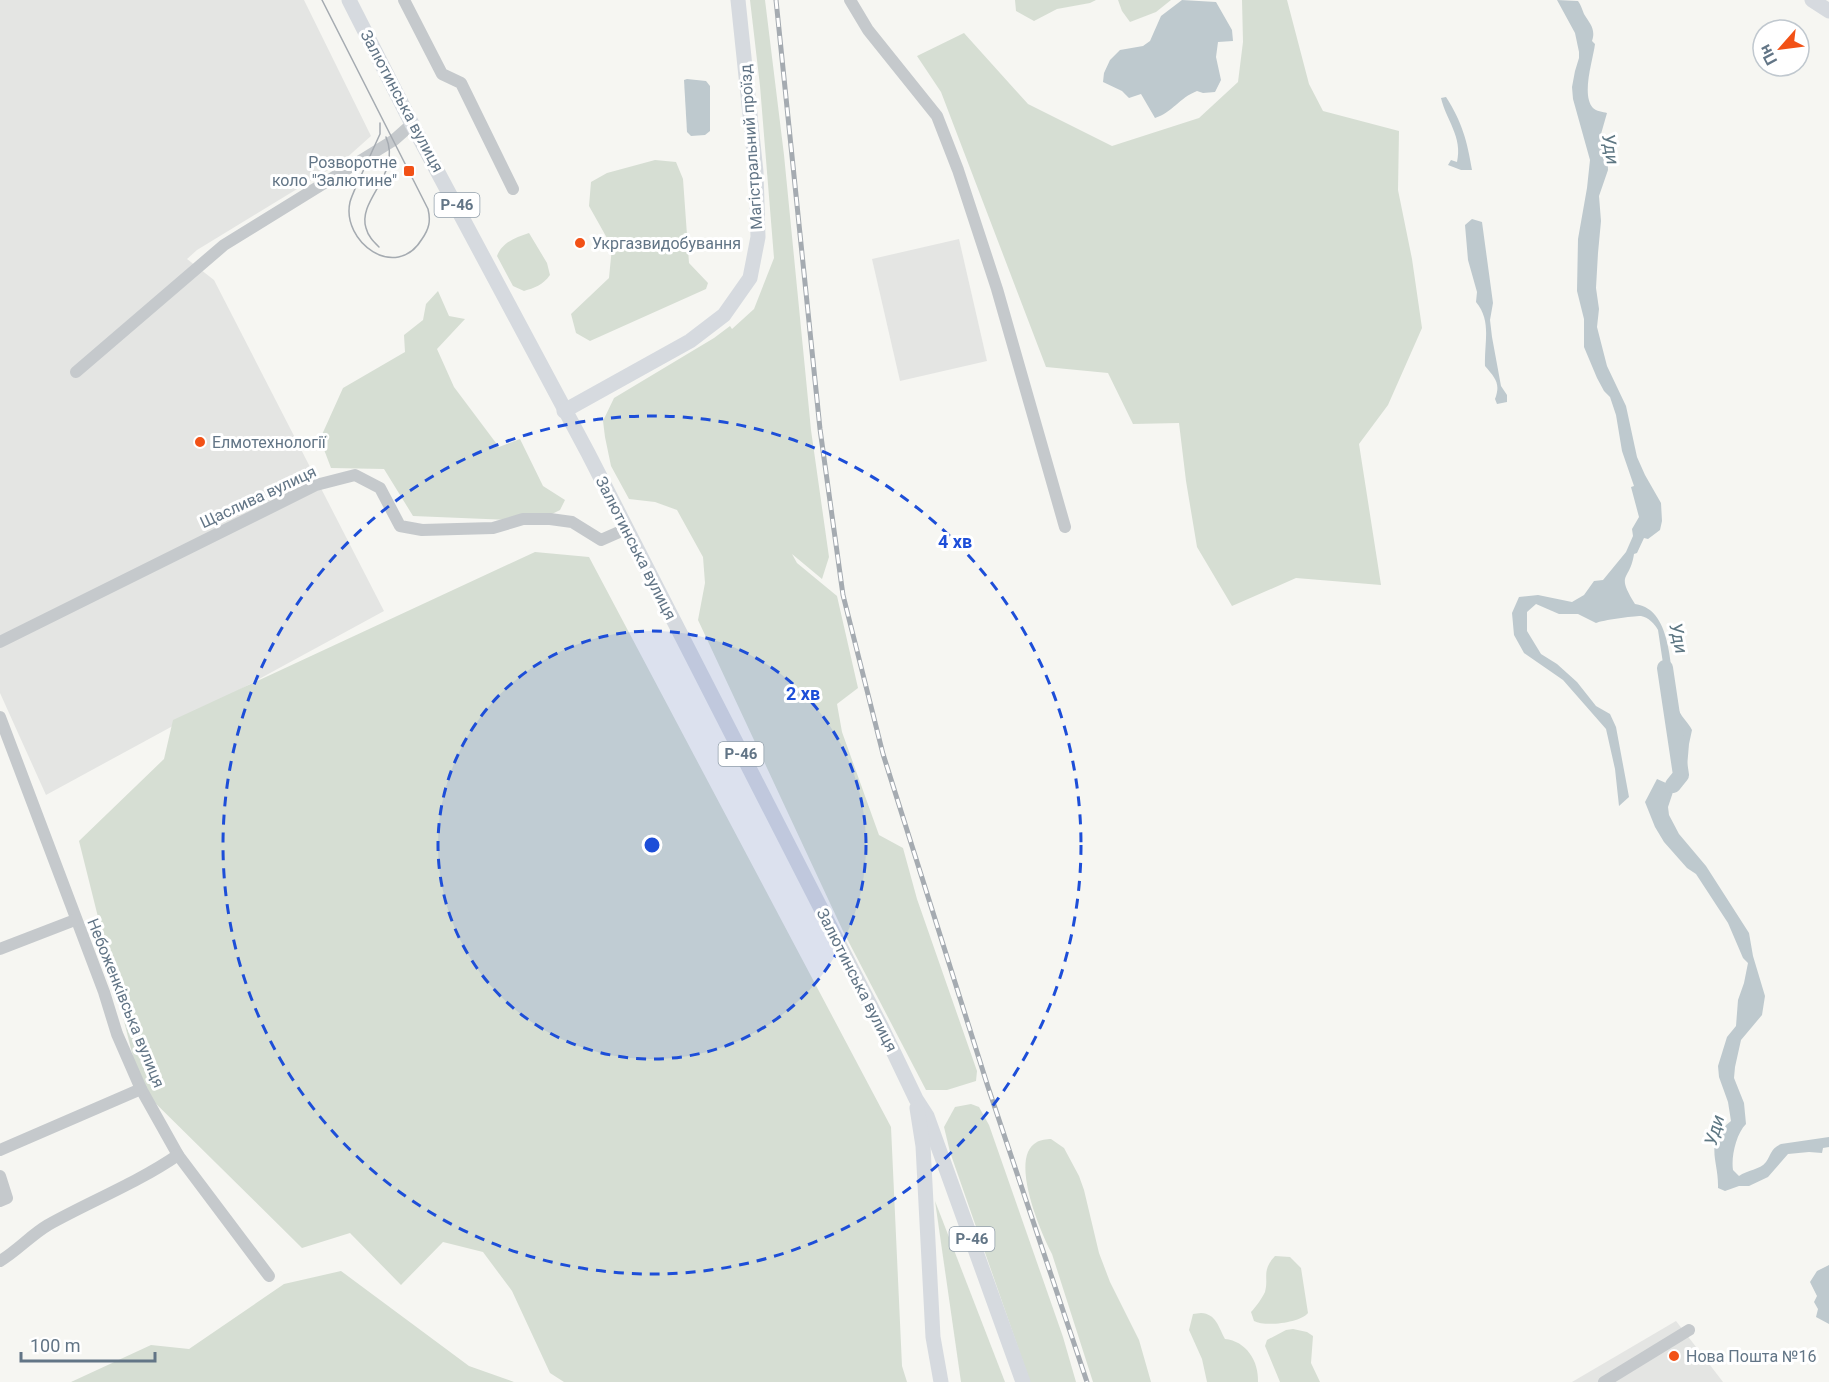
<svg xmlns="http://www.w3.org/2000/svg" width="1829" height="1382" font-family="Roboto,sans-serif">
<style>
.built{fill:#e4e5e3}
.green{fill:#d6ded3}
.water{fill:#bec9ce}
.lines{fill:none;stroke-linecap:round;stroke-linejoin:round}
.river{stroke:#bec9ce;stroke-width:16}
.minor{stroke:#c5c9cc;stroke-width:12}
.major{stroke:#d6dadf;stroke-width:15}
.tram{stroke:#a5abb1;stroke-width:1.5}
.rail-casing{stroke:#a5abb1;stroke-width:5}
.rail{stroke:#fff;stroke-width:3;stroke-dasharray:9;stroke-linecap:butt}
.ring{fill:none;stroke:#1d4ed8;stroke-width:3;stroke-dasharray:10 8}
.poi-dot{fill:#f25116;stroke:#fff;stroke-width:2}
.labels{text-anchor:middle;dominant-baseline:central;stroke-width:6;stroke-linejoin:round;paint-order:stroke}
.shield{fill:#fff;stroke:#919eaa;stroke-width:1.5}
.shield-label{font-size:15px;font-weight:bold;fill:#627586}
.street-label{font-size:16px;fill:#627586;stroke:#fff}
.poi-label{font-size:16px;fill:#627586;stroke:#fff;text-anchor:start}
.water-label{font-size:18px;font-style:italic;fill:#5e7783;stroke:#fff}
.centre{fill:#1d4ed8;stroke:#fff;stroke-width:3}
.ring-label{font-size:18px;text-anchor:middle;font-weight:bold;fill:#1d4ed8;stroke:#fff;stroke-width:6;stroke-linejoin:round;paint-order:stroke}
</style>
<rect width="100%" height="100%" fill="#f6f6f2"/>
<g class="built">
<path d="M0,0H304L371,136L343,161L197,250L187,259L214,280L384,611L46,795L0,693Z"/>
<path d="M959,239L987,361L900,381L872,259Z"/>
<path d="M1676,1321L1723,1382H1572Z"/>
</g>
<g class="green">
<path d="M750,0H765L784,155L811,430L829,557L822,579L792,554L797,563L837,596L858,688L837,704L842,732L879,835L903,848L917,899L977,1071L976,1081L947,1090H926L843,931L698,620L705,583L703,557L677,510L655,502L629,499L611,466L605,437L603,421L614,398L714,338L730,326L732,329L754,309L774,258L760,86Z"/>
<path d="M1015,0H1096L1090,3L1057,9L1034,21L1016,11Z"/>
<path d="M1118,0H1171L1156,12L1130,22L1122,11Z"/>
<path d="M1242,0H1287L1309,84L1323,111L1399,131L1398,190L1412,259L1422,328L1388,405L1359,444L1381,585L1296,578L1232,606L1197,547L1186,481L1179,423L1133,424L1108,373L1046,367L941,92L917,56L964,33L1028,104L1112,146L1199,118L1238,82L1243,42Z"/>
<path d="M655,160L676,162L683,179L689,263L708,283L706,289L590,341L576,333L571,314L609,278L612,247L589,206L591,182L607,173Z"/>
<path d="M529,233L547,263L550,275C543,285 534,288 524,291L513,286L497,256C502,242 515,238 529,233Z"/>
<path d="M438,291L449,316L465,319L437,349L454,387L499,447L520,439L543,486L565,500L560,510L538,521L413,516L384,469L331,468L320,439L343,388L405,352L404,335L423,320L426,304Z"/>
<path d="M535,552L589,557L891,1127L902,1366L907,1382H564L550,1373L512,1291L483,1252L443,1242L401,1285L350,1233L302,1248L141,1089L79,841L164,759L173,720Z"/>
<path d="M971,1104L979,1107L989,1125L1063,1337L1076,1382H1030L950,1152L944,1127L955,1107Z"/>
<path d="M1051,1139L1064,1148L1079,1176L1084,1190L1099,1253L1110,1282L1139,1340L1151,1382H1093L1052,1254C1041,1233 1008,1157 1037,1142C1040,1140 1047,1139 1051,1139Z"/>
<path d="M935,1201L1005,1382H961Z"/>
<path d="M1275,1256L1290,1257L1301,1268L1308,1313C1300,1323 1265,1327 1254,1321L1251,1312C1256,1307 1262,1298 1265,1292C1269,1277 1261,1271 1275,1256Z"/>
<path d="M341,1271L469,1366L514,1382H71L151,1345L189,1349L284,1284Z"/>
<path d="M1201,1313C1216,1314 1218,1326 1225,1339C1246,1341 1259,1361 1258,1382H1207L1202,1359L1189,1330L1193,1314Z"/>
<path d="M1293,1329L1307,1332L1313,1336L1311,1363L1320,1382H1280L1265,1346L1267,1340L1286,1330Z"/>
</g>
<g class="water">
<path d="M1182,0L1216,2L1232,30L1233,41L1218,42L1216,57L1221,80L1215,92L1203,93L1197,91C1179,98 1173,112 1155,118L1141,94L1129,98L1122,91L1103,82L1104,73L1110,60L1120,50L1143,46L1150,41L1161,16Z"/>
<path d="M1557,0L1578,1C1581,5 1582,9 1584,14C1590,24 1596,29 1592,41L1595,44C1593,60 1581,95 1593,108C1596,111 1603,112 1607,113L1601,134L1607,146L1608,170L1599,196L1601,221L1598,253L1596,288L1599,309L1597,327L1607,366L1626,406L1637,457L1645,475L1661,503L1662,521L1660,530L1648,539L1644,538L1637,553L1634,554C1630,582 1615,572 1635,604C1675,609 1669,677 1677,706C1680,716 1688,722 1692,730L1689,744L1686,779L1674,789L1668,807L1669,815L1679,834L1706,866L1749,933L1753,956L1765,996L1762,1015L1741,1040L1735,1067L1734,1078L1744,1103L1746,1124C1736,1134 1731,1157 1733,1170L1739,1176C1747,1170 1760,1170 1766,1162C1771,1155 1771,1148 1781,1144L1829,1137V1147L1823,1148L1822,1153L1809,1152L1788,1154L1768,1177L1749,1186H1739L1725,1191L1718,1188C1719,1160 1703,1143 1731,1121L1728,1102L1719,1077L1718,1066L1727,1037L1736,1026L1738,1000L1744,983L1748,963L1743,958L1728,923L1696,874L1687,868L1664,842L1655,827L1645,802L1657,779L1666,783C1670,780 1675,777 1678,773C1686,758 1674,739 1679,724L1676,721L1664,670L1658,630C1655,624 1648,617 1641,616C1632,616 1603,620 1596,623L1578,614H1559L1536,604L1527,612V631L1541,654L1557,664L1577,682L1596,706L1610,714L1616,727L1629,797L1619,806L1615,769L1606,729L1563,680L1524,653L1514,635L1512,613L1519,597L1538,595L1572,602L1584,595L1594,581L1603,580L1626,552L1633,536L1632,529L1639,517L1631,487L1634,486L1622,451L1616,415L1610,397L1604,391L1597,378L1584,347V319L1577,291L1578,239L1587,188L1590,160L1573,99L1572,87L1575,71L1579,58V52L1575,33Z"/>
<path d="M687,79L706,81L710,86V131L705,135L691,136L687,132L684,80Z"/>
<path d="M1446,97C1462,122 1467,140 1472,170H1461L1448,165L1451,160L1457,162C1463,137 1446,120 1441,98Z"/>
<path d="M1472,219L1482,222L1493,303L1490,320L1492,337L1501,386L1507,395V402L1497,404L1495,399C1501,383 1495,378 1485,366C1484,343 1492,321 1476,302L1477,292L1468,260L1465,225Z"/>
<path d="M1829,1265V1324L1816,1317L1818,1309L1814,1302L1817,1296L1810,1282L1817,1271Z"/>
</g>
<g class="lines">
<path class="river" d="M1665,668L1681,775L1673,785"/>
<g class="minor">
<path d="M404,0L442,74L461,83L513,189"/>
<path d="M850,0L868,30L937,116L958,170L997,289L1065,527"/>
<path d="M76,372L224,245L394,140L412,124"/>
<path d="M0,642L316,485L355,475L380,488L400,526L422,530L493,528L523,519H550L572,522L601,540L626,529"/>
<path d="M0,717L104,992L117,1034L141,1089L178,1155L269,1276"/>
<path d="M0,949L75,920"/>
<path d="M0,1150L141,1089"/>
<path d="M0,1176L7,1198L0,1201"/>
<path d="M0,1261C17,1251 31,1235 48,1225C91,1201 137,1183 178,1155"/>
<path d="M1604,1382L1689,1330"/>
</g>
<g class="major">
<path d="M349,0L412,124L588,453L882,1028L916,1099L927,1116L1023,1382"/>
<path d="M1812,0L1829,11"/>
<path d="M564,411L690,341L724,315L750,278L758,237L756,172L738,0"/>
<path d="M917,1108L923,1146L933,1337L941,1382"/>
</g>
<g class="tram">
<path d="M322,0L428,209C431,221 429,229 422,239C396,282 341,242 350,202C352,195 356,187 359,180C366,165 373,149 380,134V123"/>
<path d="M379,247C373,241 368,236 366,228C357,199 402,175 386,137"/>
</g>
<g class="rail-casing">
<path id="rail" d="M776,0L820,429L843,595L883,754L988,1087L1087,1382"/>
</g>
<use href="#rail" class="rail"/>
</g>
<circle cx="652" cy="845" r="214" fill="#1d4ed8" fill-opacity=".12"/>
<g class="ring">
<circle cx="652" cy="845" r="214"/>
<circle cx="652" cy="845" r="429"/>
</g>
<g class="poi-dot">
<rect x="403" y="165" width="12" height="12" rx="3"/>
<circle cx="580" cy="243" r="6"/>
<circle cx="200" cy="442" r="6"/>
<circle cx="1674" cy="1356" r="6"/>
</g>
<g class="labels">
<g class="shield">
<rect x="434.5" y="193" width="45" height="24" rx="4.5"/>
<rect x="718.5" y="742" width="45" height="24" rx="4.5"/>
<rect x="949.5" y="1227" width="45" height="24" rx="4.5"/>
</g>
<g class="shield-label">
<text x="457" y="205">Р-46</text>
<text x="741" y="754">Р-46</text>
<text x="972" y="1239">Р-46</text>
</g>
<g class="street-label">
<text transform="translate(402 101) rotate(62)">Залютинська вулиця</text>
<text transform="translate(751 147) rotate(-94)">Магістральний проїзд</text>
<text transform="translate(258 497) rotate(-25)">Щаслива вулиця</text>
<text transform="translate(636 548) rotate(63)">Залютинська вулиця</text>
<text transform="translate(857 980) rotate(63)">Залютинська вулиця</text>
<text transform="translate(126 1003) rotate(68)">Небоженківська вулиця</text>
</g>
<g class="poi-label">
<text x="397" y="162" text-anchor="end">Розворотне<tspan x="397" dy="18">коло "Залютине"</tspan></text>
<text x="592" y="243">Укргазвидобування</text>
<text x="212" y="442">Елмотехнології</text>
<text x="1686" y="1356">Нова Пошта №16</text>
</g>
<g class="water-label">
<text transform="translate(1611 149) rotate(80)">Уди</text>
<text transform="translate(1679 638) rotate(77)">Уди</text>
<text transform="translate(1714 1130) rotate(-74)">Уди</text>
</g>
</g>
<circle cx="652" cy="845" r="9" class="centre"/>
<g class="ring-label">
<text x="955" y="548">4 хв</text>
<text x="803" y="700">2 хв</text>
</g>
<g transform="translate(1781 48) rotate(242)"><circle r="28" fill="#ffffff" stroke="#c0c8cf" stroke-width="1.5"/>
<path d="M0-4.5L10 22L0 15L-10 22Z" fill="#f25116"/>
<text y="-9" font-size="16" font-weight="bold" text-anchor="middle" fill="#627586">Пн</text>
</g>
<path d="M21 1352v9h134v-9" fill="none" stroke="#627586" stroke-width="3"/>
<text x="30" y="1352" font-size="18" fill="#627586" stroke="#ffffff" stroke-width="4.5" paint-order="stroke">100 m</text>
</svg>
